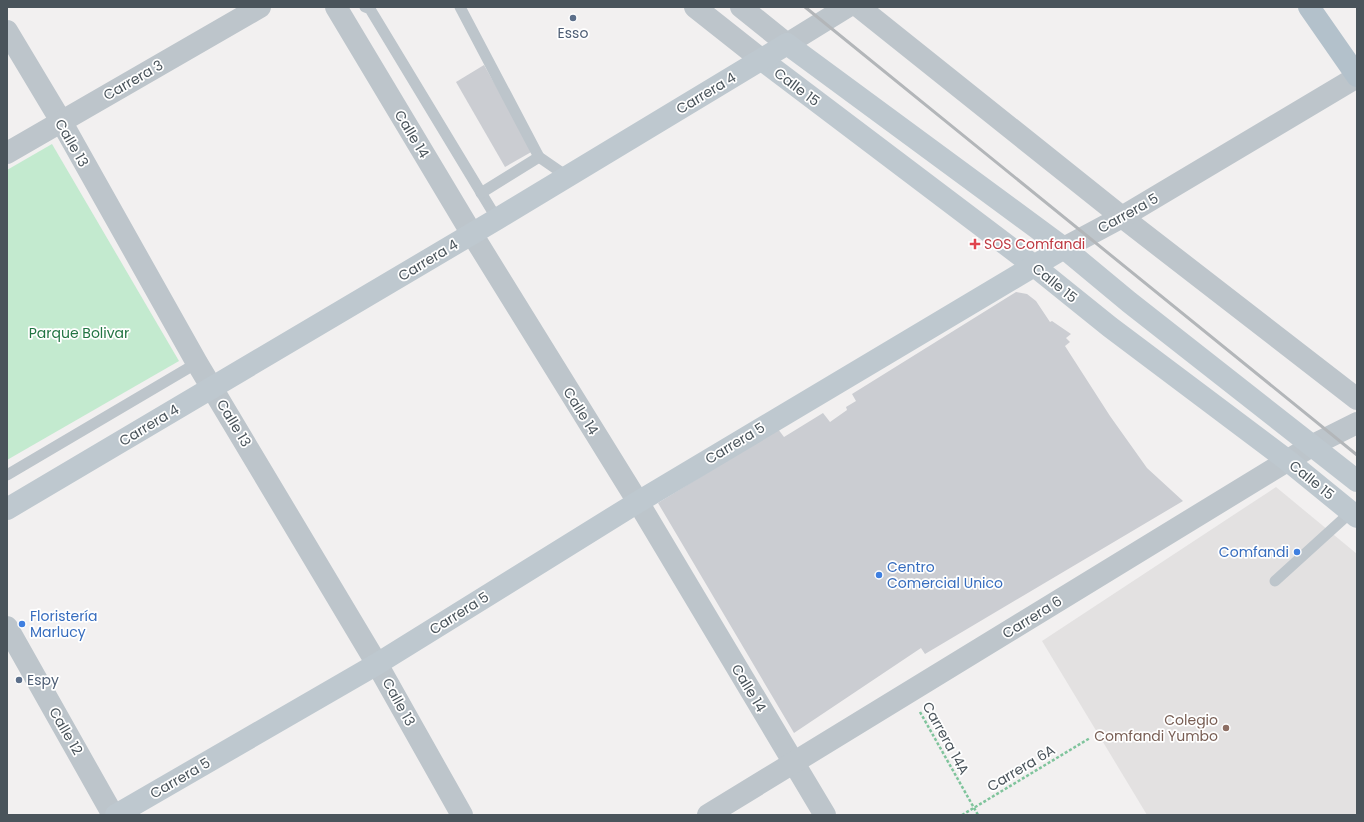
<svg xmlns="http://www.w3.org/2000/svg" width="1364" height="822" font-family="Poppins,sans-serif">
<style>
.education{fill:#e3e1e1}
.green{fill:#c3eacf}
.building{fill:#cbcdd2}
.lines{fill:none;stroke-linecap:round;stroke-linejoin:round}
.path{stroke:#7fc49c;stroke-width:2.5;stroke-dasharray:3 2;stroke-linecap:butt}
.service{stroke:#bdc5cb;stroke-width:11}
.minor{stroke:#bdc5cb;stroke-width:22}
.tertiary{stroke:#bdc5cb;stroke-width:22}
.secondary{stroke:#bec8cf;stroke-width:22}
.primary{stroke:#b3c1cb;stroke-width:22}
.rail{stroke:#b3b6b9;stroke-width:3}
.service-dot{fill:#5c6f8a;stroke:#fff;stroke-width:1.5}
.health-dot{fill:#e0444e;stroke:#fff;stroke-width:1.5}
.shop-dot{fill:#3f7fe0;stroke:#fff;stroke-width:1.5}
.education-dot{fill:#8d6e63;stroke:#fff;stroke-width:1.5}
.labels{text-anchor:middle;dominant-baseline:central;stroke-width:3.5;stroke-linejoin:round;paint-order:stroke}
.service-label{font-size:14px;fill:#4e5e75;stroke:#fff}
.street-label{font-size:14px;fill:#4a545b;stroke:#fff}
.health-label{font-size:14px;fill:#be3a42;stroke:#fff;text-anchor:start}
.park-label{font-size:14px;fill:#227543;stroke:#fff}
.shop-label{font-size:14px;fill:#366cbe;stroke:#fff;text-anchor:start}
.education-label{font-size:14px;fill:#785e54;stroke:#fff;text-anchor:end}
</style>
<rect width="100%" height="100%" fill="#f2f0f0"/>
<path class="education" d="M1276,487L1357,554V815H1147L1042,641Z"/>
<path class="green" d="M52,144L179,361L7,460V170Z"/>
<g class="building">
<path d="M484,65L533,151L505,167L456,82Z"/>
<path d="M1016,292L1027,294L1036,301L1050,322L1052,321L1071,334L1066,338L1070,342L1065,346L1110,416L1147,468L1183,501L925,654L921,648L794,733L658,503L778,429L784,437L823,413L830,422L847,410L846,407L856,401L852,394Z"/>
</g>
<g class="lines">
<g class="path">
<path d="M920,712L978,815"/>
<path d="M962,815L1090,738"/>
</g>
<g class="service">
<path d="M365,7L370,9L497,219"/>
<path d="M460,7L539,157L568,177"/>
<path d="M481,193L539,157"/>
<path d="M7,475L197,363"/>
<path d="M1275,581L1351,512"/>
</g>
<g class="minor">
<path d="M336,7L472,234L638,502L825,815"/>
<path d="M859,7L1122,217L1357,399"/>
<path d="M7,31L61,121L197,363L377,664L462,815"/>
<path d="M1064,248L1122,217L1357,77"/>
<path d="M1313,445L1357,423"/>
<path d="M7,627L113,815"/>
</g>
<g class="tertiary">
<path d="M695,7L762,60"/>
<path d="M741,7L787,44L847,7"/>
<path d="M7,153L260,7"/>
<path d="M708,815L1313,445"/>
</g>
<g class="secondary">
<path d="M762,60L1033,265L1110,327L1287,460L1357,517"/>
<path d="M7,509L497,219L787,44L1064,248L1129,302L1357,481"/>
<path d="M116,815L377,664L638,502L1064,248"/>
</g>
<path class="primary" d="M1309,7L1357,76"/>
<path class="rail" d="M805,7L1357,455"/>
</g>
<g class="service-dot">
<circle cx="573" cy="18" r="4"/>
<circle cx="19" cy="680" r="4"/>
</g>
<path class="health-dot" d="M973 238h4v4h4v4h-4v4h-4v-4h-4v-4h4z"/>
<g class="shop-dot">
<circle cx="1297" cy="552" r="4"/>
<circle cx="879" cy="575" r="4"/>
<circle cx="22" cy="624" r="4"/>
</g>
<circle class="education-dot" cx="1226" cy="728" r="4"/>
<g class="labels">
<g class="service-label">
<text x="573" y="33">Esso</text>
<text x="27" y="680" text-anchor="start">Espy</text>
</g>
<g class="street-label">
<text transform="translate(133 80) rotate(-30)">Carrera 3</text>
<text transform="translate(797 87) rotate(37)">Calle 15</text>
<text transform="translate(706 93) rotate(-31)">Carrera 4</text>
<text transform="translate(412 134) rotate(59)">Calle 14</text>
<text transform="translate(72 143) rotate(60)">Calle 13</text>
<text transform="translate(1128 213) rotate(-29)">Carrera 5</text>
<text transform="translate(428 260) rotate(-31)">Carrera 4</text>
<text transform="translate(1055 283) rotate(39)">Calle 15</text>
<text transform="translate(581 411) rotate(58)">Calle 14</text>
<text transform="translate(234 423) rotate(59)">Calle 13</text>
<text transform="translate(149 425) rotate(-31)">Carrera 4</text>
<text transform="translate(735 443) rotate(-31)">Carrera 5</text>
<text transform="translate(1312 480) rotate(39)">Calle 15</text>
<text transform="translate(459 613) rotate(-32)">Carrera 5</text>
<text transform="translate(1032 617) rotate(-32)">Carrera 6</text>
<text transform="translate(749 688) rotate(59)">Calle 14</text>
<text transform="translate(399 702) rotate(61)">Calle 13</text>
<text transform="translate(66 731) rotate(60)">Calle 12</text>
<text transform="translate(946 738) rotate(61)">Carrera 14A</text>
<text transform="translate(1021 768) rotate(-31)">Carrera 6A</text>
<text transform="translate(180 778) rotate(-30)">Carrera 5</text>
</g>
<g class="health-label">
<text x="984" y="244">SOS Comfandi</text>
</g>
<g class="park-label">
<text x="79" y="333">Parque Bolivar</text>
</g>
<g class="shop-label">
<text x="1289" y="552" text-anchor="end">Comfandi</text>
<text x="887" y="567">Centro<tspan x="887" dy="16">Comercial Unico</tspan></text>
<text x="30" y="616">Floristería<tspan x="30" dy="16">Marlucy</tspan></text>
</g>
<g class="education-label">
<text x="1218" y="720">Colegio<tspan x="1218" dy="16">Comfandi Yumbo</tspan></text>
</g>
</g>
<rect width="1364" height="822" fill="none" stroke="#4a545b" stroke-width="16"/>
</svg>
